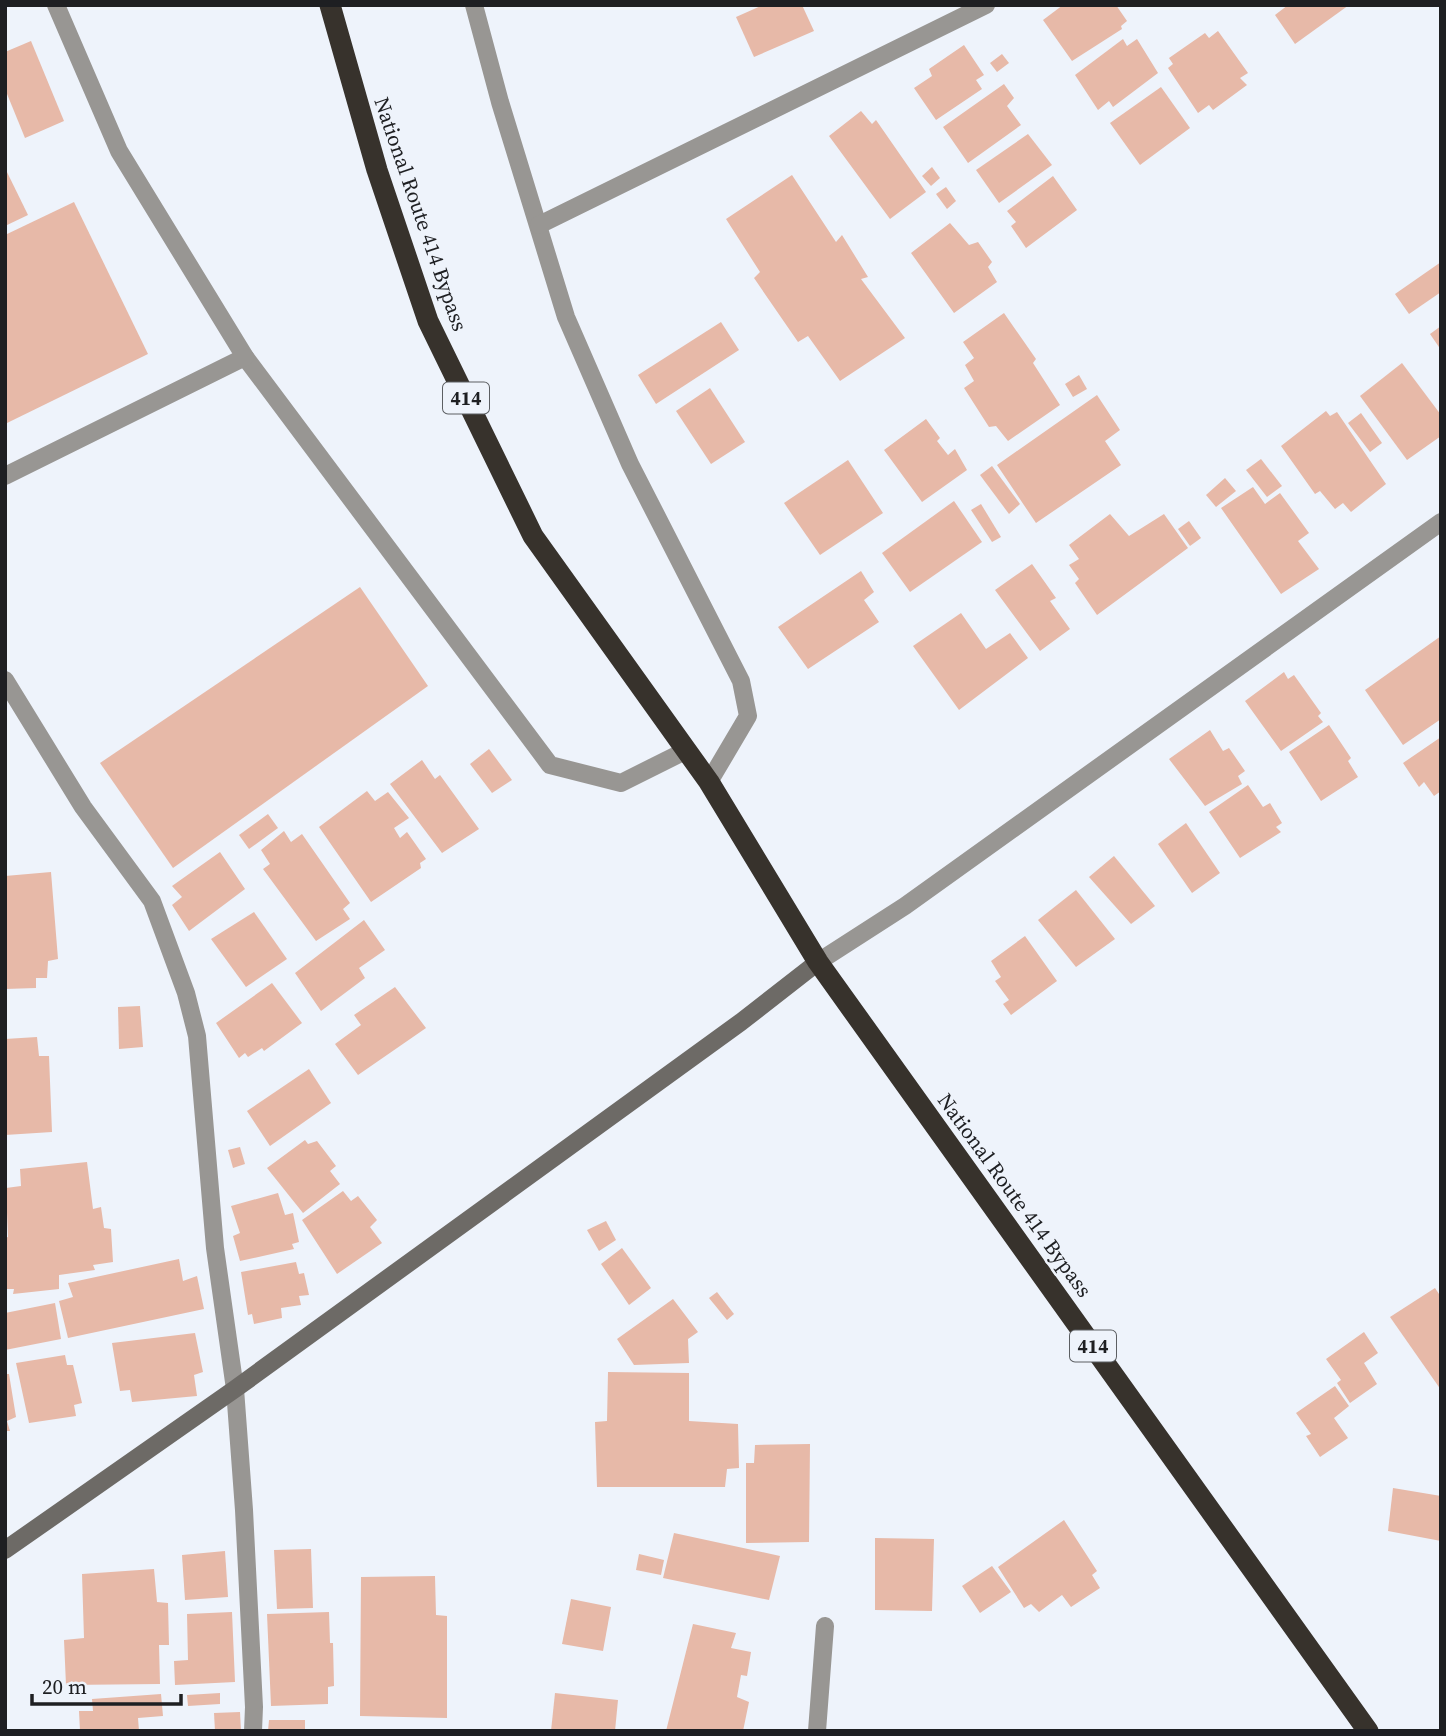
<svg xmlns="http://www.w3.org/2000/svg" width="1446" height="1736" font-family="'Source Serif 4',serif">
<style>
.building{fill:#e7b9a8}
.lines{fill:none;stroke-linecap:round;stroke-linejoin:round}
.street{stroke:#989693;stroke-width:18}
.secondary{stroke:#6d6a66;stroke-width:18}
.highway{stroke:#37322c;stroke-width:21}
.labels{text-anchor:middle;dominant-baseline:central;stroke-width:5;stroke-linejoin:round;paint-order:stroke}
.shield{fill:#eef3fb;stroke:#5c5f63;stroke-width:2}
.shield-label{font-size:19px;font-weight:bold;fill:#1e1f22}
.street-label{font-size:21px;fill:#1e1f22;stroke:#eef3fb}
</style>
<rect width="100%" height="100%" fill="#eef3fb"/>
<g class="building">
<path d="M763,5H802L814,31L754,57L736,17Z"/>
<path d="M1063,5H1116L1127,21L1121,26L1122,29L1072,61L1043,20Z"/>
<path d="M1288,5H1349L1295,44L1275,15Z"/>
<path d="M1218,31L1248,73L1240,78L1247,85L1213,110L1209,105L1198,113L1168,68L1173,64L1169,58L1205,33L1209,38Z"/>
<path d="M1123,39L1127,46L1137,39L1158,73L1113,107L1109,101L1098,110L1075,75Z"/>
<path d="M31,41L64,121L25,138L5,89V52Z"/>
<path d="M964,45L984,75L976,80L982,89L936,120L914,88L932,76L929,69Z"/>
<path d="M1002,54L1009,63L997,72L990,63Z"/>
<path d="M1004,84L1014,98L1007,106L1021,125L968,163L943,127Z"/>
<path d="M1161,87L1190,128L1140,165L1110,123Z"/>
<path d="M861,111L872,124L876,120L926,192L890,219L829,136Z"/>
<path d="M1028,134L1052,165L999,203L976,170Z"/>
<path d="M932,167L940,178L931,186L922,176Z"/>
<path d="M5,168L28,215L5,226Z"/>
<path d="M792,175L836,242L842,235L868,277L861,279L905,338L840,381L808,336L798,342L754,278L760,272L726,219Z"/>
<path d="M1053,176L1077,210L1026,248L1011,226L1016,222L1007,211Z"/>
<path d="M946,187L956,201L947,209L936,194Z"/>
<path d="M74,202L148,354L5,424V235Z"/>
<path d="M950,223L969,245L978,242L992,262L988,267L997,282L954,313L911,253Z"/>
<path d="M1441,262V292L1409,314L1395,294Z"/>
<path d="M1004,313L1036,359L1033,363L1060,405L1008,441L996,426L989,427L964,388L974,381L965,365L974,358L963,342Z"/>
<path d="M721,322L739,350L656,404L638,375Z"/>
<path d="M1441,326V350L1430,334Z"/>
<path d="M1402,363L1441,415V436L1407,460L1360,396Z"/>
<path d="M1079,375L1087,389L1073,397L1065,384Z"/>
<path d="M710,388L745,442L711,464L676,411Z"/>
<path d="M1097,395L1120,430L1105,441L1121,465L1036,523L997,465Z"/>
<path d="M1326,411L1330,416L1337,412L1386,484L1351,512L1343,503L1335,509L1320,491L1315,494L1281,446Z"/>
<path d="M1361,413L1382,443L1370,452L1348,423Z"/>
<path d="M926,419L940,438L937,441L948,455L955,449L967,470L922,502L884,450Z"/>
<path d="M1261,459L1282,486L1267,497L1246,470Z"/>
<path d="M848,460L883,513L820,555L784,503Z"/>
<path d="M992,466L1020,504L1009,514L980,475Z"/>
<path d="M1225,478L1236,491L1216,507L1206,495Z"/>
<path d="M1253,487L1265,504L1280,493L1309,533L1298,541L1319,569L1281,594L1221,508Z"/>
<path d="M954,501L982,542L910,592L882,553Z"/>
<path d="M981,504L1001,537L992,542L971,510Z"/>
<path d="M1110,514L1129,536L1164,514L1188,548L1097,615L1075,583L1079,579L1069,565L1079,559L1069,545Z"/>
<path d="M1189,521L1201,538L1190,546L1178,529Z"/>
<path d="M1032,564L1056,598L1050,601L1070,629L1040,651L995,590Z"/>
<path d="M861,571L874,592L864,600L879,622L808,669L778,627Z"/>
<path d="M360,587L428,686L173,868L100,763Z"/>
<path d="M961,613L986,649L1010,633L1028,658L959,710L913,646Z"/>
<path d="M1441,636V719L1403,745L1365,690Z"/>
<path d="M1284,672L1288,679L1294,675L1321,713L1318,716L1323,722L1281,751L1245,701Z"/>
<path d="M1329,725L1351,758L1348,761L1358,777L1321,801L1289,752Z"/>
<path d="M1210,730L1223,751L1229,748L1245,771L1238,776L1242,784L1205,806L1169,759Z"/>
<path d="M1441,737V791L1434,796L1424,782L1419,787L1403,763Z"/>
<path d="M489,749L512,780L492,793L470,764Z"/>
<path d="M422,760L435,779L440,775L479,829L442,853L390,784Z"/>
<path d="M1248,785L1263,807L1270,803L1282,823L1276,827L1281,832L1240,858L1209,812Z"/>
<path d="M367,791L375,801L388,792L409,818L394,828L400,838L407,832L426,859L420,863L421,868L371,902L319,827Z"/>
<path d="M268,814L278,828L249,849L239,835Z"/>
<path d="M1186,823L1220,873L1192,893L1158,844Z"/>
<path d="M284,831L291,842L302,834L350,903L343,909L350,919L316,941L263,869L270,864L261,850Z"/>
<path d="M220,852L245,889L189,931L172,905L182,897L172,886Z"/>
<path d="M1114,856L1155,906L1131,924L1089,877Z"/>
<path d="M51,872L58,959L48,961L47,978H36V988L5,989V876Z"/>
<path d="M1076,890L1115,939L1076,967L1038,920Z"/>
<path d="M254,912L287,959L246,987L211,939Z"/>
<path d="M364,920L385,950L359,968L365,978L321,1011L295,973Z"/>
<path d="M1025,936L1057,981L1011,1015L1003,1004L1009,1000L995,981L1001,977L991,961Z"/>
<path d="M272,983L302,1023L264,1051L262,1048L248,1057L245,1053L239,1058L216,1023Z"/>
<path d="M395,987L426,1028L358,1075L335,1044L361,1025L354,1015Z"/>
<path d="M140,1006L143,1047L119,1049L118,1007Z"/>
<path d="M37,1037L39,1056H49L52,1132L5,1135V1039Z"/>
<path d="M309,1069L331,1103L270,1146L247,1111Z"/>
<path d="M305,1140L308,1144L317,1141L336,1166L330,1171L340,1184L303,1213L267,1168Z"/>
<path d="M240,1147L245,1164L233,1168L228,1150Z"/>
<path d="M87,1162L93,1209L101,1207L104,1228L111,1229L113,1262L93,1265L95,1270L59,1275V1289L13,1294L14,1289H5V1238L8,1237L6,1188L21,1186L20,1169Z"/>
<path d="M343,1191L351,1201L358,1196L377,1220L370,1227L382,1243L337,1274L302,1220Z"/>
<path d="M278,1193L285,1215L293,1213L299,1242L292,1244L294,1249L240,1261L233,1236L240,1233L231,1206Z"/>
<path d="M606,1221L616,1240L599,1251L587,1230Z"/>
<path d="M622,1248L651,1288L629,1305L601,1264Z"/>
<path d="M179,1259L183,1281L197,1276L204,1309L68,1338L59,1301L73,1297L68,1283Z"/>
<path d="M296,1262L299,1274L304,1273L309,1295L299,1296L301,1305L281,1308L282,1318L254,1324L252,1314L248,1315L241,1272Z"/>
<path d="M1435,1288L1441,1297V1390L1390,1317Z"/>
<path d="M717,1292L734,1314L727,1320L709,1298Z"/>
<path d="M673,1299L698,1332L688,1339L689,1363L634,1365L617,1339Z"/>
<path d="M55,1303L61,1339L5,1350V1313Z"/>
<path d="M1364,1332L1378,1353L1364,1363L1377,1384L1350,1403L1337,1383L1341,1380L1326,1359Z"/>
<path d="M195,1333L203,1372L194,1375L197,1396L132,1402L130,1390L120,1391L112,1343Z"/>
<path d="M65,1355L67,1365H73L82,1403L74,1405L76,1416L29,1423L16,1363Z"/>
<path d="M608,1372L689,1373V1421L738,1424L739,1468L727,1469L725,1487H597L595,1422L607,1421Z"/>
<path d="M5,1374H9L16,1417L7,1421L10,1431H5Z"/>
<path d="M1335,1386L1349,1406L1334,1418L1348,1438L1320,1457L1306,1436L1311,1434L1296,1413Z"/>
<path d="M810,1444L809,1542L746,1543V1463H754L755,1445Z"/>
<path d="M1393,1488L1441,1496V1541L1388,1531Z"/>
<path d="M1064,1520L1097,1571L1092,1575L1100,1588L1071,1607L1062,1595L1039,1612L1031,1604L1024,1608L998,1567Z"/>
<path d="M674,1533L780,1556L769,1600L663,1578Z"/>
<path d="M875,1538L934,1539L932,1611L875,1610Z"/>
<path d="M311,1549L313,1608L277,1609L274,1550Z"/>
<path d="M225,1551L228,1597L185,1600L182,1555Z"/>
<path d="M639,1554L664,1560L661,1575L636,1570Z"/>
<path d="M992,1566L1011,1592L980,1613L962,1586Z"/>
<path d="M154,1569L157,1602L168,1603L169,1645H159L160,1684L66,1685L64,1640L84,1638L82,1574Z"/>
<path d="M435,1576L436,1615L447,1616V1718L360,1716L361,1577Z"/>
<path d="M571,1599L611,1607L603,1651L562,1644Z"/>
<path d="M232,1612L235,1682L175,1685L174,1661L188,1660L187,1614Z"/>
<path d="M329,1612L330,1643H333L334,1686L328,1687V1704L271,1706L267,1614Z"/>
<path d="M693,1624L736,1633L731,1648L751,1652L747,1676L741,1675L737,1697L749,1702L743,1731H666Z"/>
<path d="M220,1693V1704L188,1706L187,1695Z"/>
<path d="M555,1693L618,1700L615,1731H551Z"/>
<path d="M161,1694L163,1716L138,1718L139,1731H80L79,1711H93L92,1699Z"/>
<path d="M240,1712L241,1731H215L214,1713Z"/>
<path d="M269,1720H305V1731H268Z"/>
</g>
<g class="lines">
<g class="street">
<path d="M56,5L119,151L245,357L550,765L621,783L685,751"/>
<path d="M474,5L500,102L566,317L630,464L741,681L748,716L709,782"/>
<path d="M539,225L986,5"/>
<path d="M5,476L245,357"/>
<path d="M5,680L83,807L152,901L186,993L197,1036L215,1248L235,1389L244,1510L254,1707L253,1731"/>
<path d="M818,962L905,906L1441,522"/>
<path d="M817,1731L825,1626"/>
</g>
<path class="secondary" d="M5,1550L235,1389L741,1022L818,962"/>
<path class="highway" d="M330,5L377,170L428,321L533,536L709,782L818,962L1368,1731"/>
</g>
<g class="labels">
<g class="shield">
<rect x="443" y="382.5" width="46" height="31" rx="5"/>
<rect x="1070" y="1330.5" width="46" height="31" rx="5"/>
</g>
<g class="shield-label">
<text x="466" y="398">414</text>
<text x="1093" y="1346">414</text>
</g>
<g class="street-label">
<text transform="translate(421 214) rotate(71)">National Route 414 Bypass</text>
<text transform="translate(1015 1195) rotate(54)">National Route 414 Bypass</text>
</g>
</g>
<rect width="1446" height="1736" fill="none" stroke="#1e1f22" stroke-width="14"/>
<path d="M32 1694v10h149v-10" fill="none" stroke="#1e1f22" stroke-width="3.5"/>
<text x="42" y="1694" font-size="21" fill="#1e1f22" stroke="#eef3fb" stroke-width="5" paint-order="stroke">20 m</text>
</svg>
